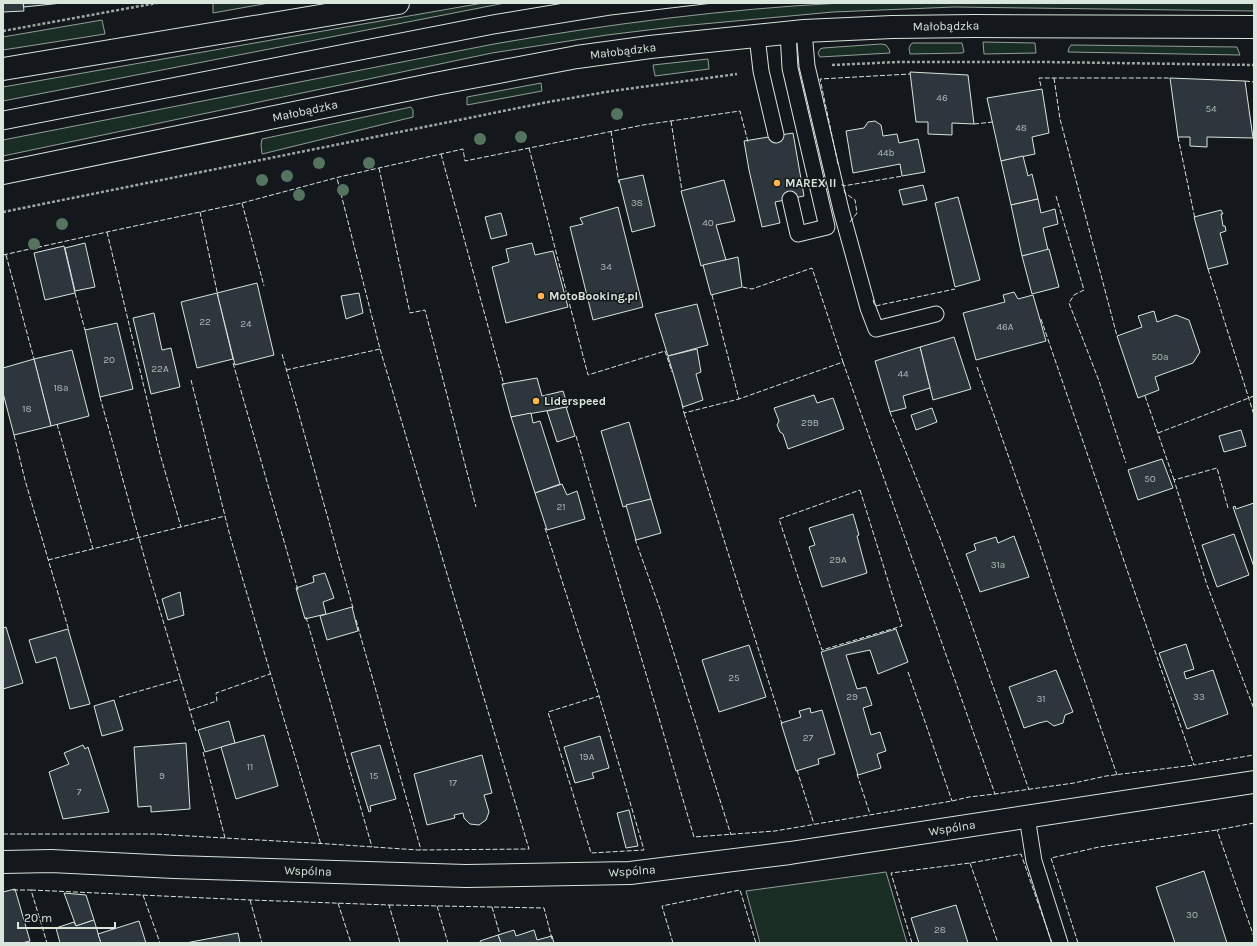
<svg xmlns="http://www.w3.org/2000/svg" width="1257" height="946" font-family="Karla,sans-serif">
<style>
.green{fill:#1a2d24;stroke:#939e99}
.building{fill:#2c363c;stroke:#d8e6dc}
.lines{fill:none;stroke-linecap:round;stroke-linejoin:round}
.service-casing{stroke:#d8e6dc;stroke-width:17}
.minor-casing{stroke:#d8e6dc;stroke-width:24}
.tertiary-casing{stroke:#d8e6dc;stroke-width:24}
.path{stroke:#9da8a2;stroke-width:2.5;stroke-dasharray:3 2;stroke-linecap:butt}
.service{stroke:#14181c;stroke-width:15}
.minor{stroke:#14181c;stroke-width:22}
.tertiary{stroke:#14181c;stroke-width:22}
.tram{stroke:#d8e6dc;stroke-width:1}
.fence{stroke:#d8e6dc;stroke-width:1;stroke-dasharray:5 2;stroke-linecap:butt}
.tree{fill:#55745f}
.poi-dot{fill:#ffb74d;stroke:#14181c;stroke-width:1.5}
.labels{text-anchor:middle;dominant-baseline:central;stroke-width:3;stroke-linejoin:round;paint-order:stroke}
.number-label{font-size:10px;fill:#adbab4}
.street-label{font-size:12px;fill:#d8e6dc;stroke:#14181c}
.poi-label{font-size:12px;font-weight:bold;fill:#d8e6dc;stroke:#14181c;text-anchor:start}
</style>
<rect width="100%" height="100%" fill="#14181c"/>
<g class="green">
<path d="M213,3H269L213,13Z"/>
<path d="M483,3H505L3,101V87Z"/>
<path d="M842,3H1254V11L954,7L833,12L681,26L607,35L492,53L3,156V140L494,44C609,24 725,9 842,3Z"/>
<path d="M102,20L105,34L3,50V37Z"/>
<path d="M983,42L1035,43L1036,53L984,54Z"/>
<path d="M913,43H962L964,52L962,53L910,54L909,48L911,44Z"/>
<path d="M881,44L886,45L889,49L890,53L820,57L818,53L820,49L823,48Z"/>
<path d="M1071,45L1237,47L1240,55L1068,52L1069,48Z"/>
<path d="M708,59L709,69L655,76L653,65Z"/>
<path d="M541,83L542,91L467,105V97Z"/>
<path d="M411,107L413,110V117L262,154L261,145L262,139Z"/>
<path d="M886,872L907,943H760L746,891Z"/>
</g>
<g class="building">
<path d="M3,3H23L24,11L3,12Z"/>
<path d="M23,3H62L24,7Z"/>
<path d="M910,72L968,75L974,124L952,123V135L928,134V122H916Z"/>
<path d="M1170,78L1245,81L1253,138L1207,137V147L1190,146V137H1178Z"/>
<path d="M1042,89L1049,133L1032,137L1035,154L1001,161L987,98Z"/>
<path d="M875,121L881,125L883,136L897,134L899,143L918,139L925,172L902,176L900,164L853,173L846,131L864,128L868,122Z"/>
<path d="M793,133L804,196L775,202L780,223L762,227L749,170L744,141Z"/>
<path d="M1023,156L1028,176L1032,174L1038,199L1011,205L1001,161Z"/>
<path d="M643,175L655,226L632,232L619,180Z"/>
<path d="M724,180L735,221L716,225L726,260L701,266L681,191Z"/>
<path d="M923,185L927,200L903,205L899,190Z"/>
<path d="M958,197L980,280L955,287L935,203Z"/>
<path d="M1038,199L1041,213L1055,209L1058,224L1043,228L1048,250L1022,256L1011,205Z"/>
<path d="M618,207L643,307L593,320L570,227L583,224L580,218Z"/>
<path d="M1221,210L1223,214H1221L1223,226H1225L1226,231L1220,233L1228,264L1208,269L1194,217Z"/>
<path d="M501,213L507,235L491,239L485,217Z"/>
<path d="M85,243L95,287L75,291L65,248Z"/>
<path d="M532,243L535,255L553,251L568,307L506,323L492,267L509,262L506,249Z"/>
<path d="M64,246L75,293L45,300L34,253Z"/>
<path d="M1049,249L1059,287L1032,294L1022,256Z"/>
<path d="M738,257L742,287L711,295L703,265Z"/>
<path d="M257,283L274,355L235,365L217,293Z"/>
<path d="M1014,292L1018,299L1033,295L1046,341L976,360L963,313L1005,302L1003,295Z"/>
<path d="M217,293L233,359L197,368L181,302Z"/>
<path d="M359,293L363,313L346,319L341,296Z"/>
<path d="M697,304L708,345L668,356L655,314Z"/>
<path d="M1154,311L1157,322L1176,315L1189,320L1200,352L1193,363L1155,377L1159,390L1138,398L1117,336L1142,327L1138,316Z"/>
<path d="M154,313L162,350L171,348L180,387L151,394L133,318Z"/>
<path d="M117,323L133,389L100,397L85,330Z"/>
<path d="M954,337L971,389L933,400L920,347Z"/>
<path d="M920,347L930,388L903,396L906,408L890,412L875,361Z"/>
<path d="M697,349L701,372L696,374L703,400L683,407L668,356Z"/>
<path d="M72,350L89,416L51,426L34,359Z"/>
<path d="M34,359L51,426L14,435L3,393V368Z"/>
<path d="M537,378L542,396L563,391L568,407L511,417L502,384Z"/>
<path d="M814,395L817,403L833,398L844,429L788,449L783,434L780,432L777,425L779,421L774,408Z"/>
<path d="M566,407L575,436L557,442L547,411Z"/>
<path d="M932,408L937,422L916,430L911,415Z"/>
<path d="M531,413L533,423L540,421L560,484L535,493L511,417Z"/>
<path d="M629,422L651,499L623,507L601,431Z"/>
<path d="M1241,430L1246,446L1224,452L1219,436Z"/>
<path d="M1162,459L1173,488L1138,500L1128,470Z"/>
<path d="M562,484L567,495L577,491L585,519L547,530L535,493Z"/>
<path d="M651,499L661,533L636,540L626,505Z"/>
<path d="M1254,503V567L1233,507L1235,506L1236,509Z"/>
<path d="M853,514L859,535L857,536L867,573L822,587L809,547L815,545L809,528Z"/>
<path d="M1234,534L1249,575L1217,587L1202,545Z"/>
<path d="M1014,536L1029,577L980,592L966,554L976,550L974,544L996,537L998,543Z"/>
<path d="M325,573L334,598L323,602L326,614L305,619L296,588L314,582L313,576Z"/>
<path d="M180,592L184,615L168,620L162,599Z"/>
<path d="M352,607L358,631L327,640L320,616Z"/>
<path d="M6,627L23,683L3,689V628Z"/>
<path d="M68,629L90,704L70,709L56,657L36,663L29,640Z"/>
<path d="M896,629L908,662L878,674L870,650L846,655L857,689L866,687L872,705L863,708L871,735L880,732L886,751L877,754L881,768L858,775L821,652Z"/>
<path d="M1186,644L1194,669L1184,672L1186,679L1213,670L1228,714L1187,729L1159,653Z"/>
<path d="M749,645L766,697L719,712L702,660Z"/>
<path d="M1056,670L1073,712L1065,715L1063,723L1054,726L1047,721L1039,723L1024,728L1009,687Z"/>
<path d="M114,700L123,730L102,736L94,706Z"/>
<path d="M810,708L811,713L822,710L835,754L818,759L819,764L796,771L781,723L801,717L799,711Z"/>
<path d="M229,721L235,743L205,752L198,730Z"/>
<path d="M264,735L278,786L236,799L221,747Z"/>
<path d="M600,736L609,768L592,773L594,778L575,783L564,747Z"/>
<path d="M186,743L190,809L151,812V806L138,807L134,747Z"/>
<path d="M83,745L85,749L88,747L109,812L63,819L49,772L69,764L64,753Z"/>
<path d="M380,745L396,799L370,806L371,811L369,812L351,753Z"/>
<path d="M482,755L492,793L484,795L489,812L486,820L479,825L470,824L464,818L463,813L454,815L455,818L427,825L414,774Z"/>
<path d="M629,810L638,846L626,848L617,813Z"/>
<path d="M1204,871L1227,943H1175L1156,887Z"/>
<path d="M15,889L30,941L22,943H3V892Z"/>
<path d="M64,893L86,895L94,920L76,926Z"/>
<path d="M956,905L968,943H919L911,918Z"/>
<path d="M94,920L101,943H60L56,928L74,922L76,926Z"/>
<path d="M139,921L146,943H101L98,934Z"/>
<path d="M514,930L516,936L534,930L537,940L552,936L554,943H501L498,935Z"/>
<path d="M238,933L240,943H186L191,942Z"/>
<path d="M498,935L501,943H481L480,941Z"/>
</g>
<g class="lines">
<g class="service-casing">
<g id="service">
<path d="M804,31L807,66L841,210L868,308L876,329L936,314"/>
<path d="M788,33L790,68L827,227L798,234L790,199"/>
<path d="M757,36L761,71L776,135"/>
<path d="M1027,817L1034,861L1060,943"/>
</g>
</g>
<g class="minor-casing">
<path id="minor" d="M3,862L51,861L174,867L466,876L630,873L790,853L1254,782"/>
</g>
<g class="tertiary-casing">
<g id="tertiary">
<path d="M3,69L398,3"/>
<path d="M3,173L435,84L577,57L650,47L804,31L892,27L974,26L1254,27"/>
</g>
</g>
<g class="path">
<path d="M3,31L157,3"/>
<path d="M832,65L898,62H1045L1254,65"/>
<path d="M3,212L548,102L612,91L737,74"/>
</g>
<use href="#service" class="service"/>
<use href="#minor" class="minor"/>
<use href="#tertiary" class="tertiary"/>
<g class="tram">
<path d="M3,111L492,15L564,3"/>
<path d="M3,130L494,34L611,15L713,3"/>
</g>
<g class="fence">
<path d="M1054,78L1060,119L1117,336"/>
<path d="M1245,81L1254,82"/>
<path d="M1041,86L1039,78H1170"/>
<path d="M671,121L682,191"/>
<path d="M974,124L993,122"/>
<path d="M611,131L619,183"/>
<path d="M1178,137L1195,219"/>
<path d="M529,148L588,375L665,351L672,372"/>
<path d="M441,154L504,385"/>
<path d="M838,164L820,79L910,74"/>
<path d="M379,168L410,313L425,310L476,507"/>
<path d="M842,184L843,186L903,176"/>
<path d="M844,190L845,193L855,200L857,213L850,222"/>
<path d="M1056,196L1084,290L1074,295L1069,303L1099,381L1126,463"/>
<path d="M242,203L339,177L463,149L465,161L643,125L740,111L748,142"/>
<path d="M200,212L218,296"/>
<path d="M107,232L160,454L181,527"/>
<path d="M3,255L107,232L242,203L264,286"/>
<path d="M6,255L34,359"/>
<path d="M1208,269L1254,415"/>
<path d="M75,293L85,330"/>
<path d="M712,295L739,399L843,362L812,268L752,289L742,287"/>
<path d="M873,300L875,306L955,289"/>
<path d="M1041,319L1194,765L1254,755"/>
<path d="M282,354L353,608"/>
<path d="M843,362L995,794"/>
<path d="M233,363L298,590"/>
<path d="M977,367L1039,543L1074,650L1117,775"/>
<path d="M286,370L380,349"/>
<path d="M191,380L230,536L321,845"/>
<path d="M1145,396L1174,480"/>
<path d="M100,397L147,567L196,731"/>
<path d="M682,404L684,413L739,399"/>
<path d="M890,412L940,538L967,611L1029,790"/>
<path d="M684,413L782,724"/>
<path d="M57,424L93,549"/>
<path d="M1158,433L1254,396"/>
<path d="M14,435L25,480L69,631"/>
<path d="M576,436L694,837L775,831L952,801L969,797L995,794L1074,783L1106,776L1194,765"/>
<path d="M860,490L902,626L822,650L779,519Z"/>
<path d="M1228,508L1217,468L1174,480L1207,585L1254,709"/>
<path d="M545,528L599,696L548,712L591,853L644,850L599,696"/>
<path d="M635,539L660,609L731,835"/>
<path d="M48,560L225,516"/>
<path d="M306,617L372,847"/>
<path d="M356,620L421,850"/>
<path d="M908,672L952,801"/>
<path d="M119,697L181,679"/>
<path d="M190,710L217,701L216,693L270,674"/>
<path d="M203,752L225,838"/>
<path d="M797,770L814,824"/>
<path d="M857,774L870,814"/>
<path d="M1254,823L1217,830L1254,937"/>
<path d="M3,834H155L329,844L418,850L529,849L380,349L337,178"/>
<path d="M970,863L998,943"/>
<path d="M13,890H31L47,943"/>
<path d="M31,890L250,900L389,905L400,943"/>
<path d="M143,895L160,943"/>
<path d="M250,900L262,943"/>
<path d="M338,903L351,943"/>
<path d="M389,905L544,908L552,939"/>
<path d="M437,906L448,943"/>
<path d="M492,907L500,935"/>
<path d="M673,943L662,906L740,890L756,943"/>
<path d="M912,943L891,873L970,863L1021,854L1052,943"/>
<path d="M1078,943L1051,858L1099,847L1217,830"/>
</g>
</g>
<g class="tree">
<circle cx="617" cy="114" r="6"/>
<circle cx="521" cy="137" r="6"/>
<circle cx="480" cy="139" r="6"/>
<circle cx="319" cy="163" r="6"/>
<circle cx="369" cy="163" r="6"/>
<circle cx="287" cy="176" r="6"/>
<circle cx="262" cy="180" r="6"/>
<circle cx="343" cy="190" r="6"/>
<circle cx="299" cy="195" r="6"/>
<circle cx="62" cy="224" r="6"/>
<circle cx="34" cy="244" r="6"/>
</g>
<g class="poi-dot">
<circle cx="777" cy="183" r="4"/>
<circle cx="541" cy="296" r="4"/>
<circle cx="536" cy="401" r="4"/>
</g>
<g class="labels">
<g class="number-label">
<text x="942" y="98">46</text>
<text x="1211" y="109">54</text>
<text x="1021" y="128">48</text>
<text x="886" y="153">44b</text>
<text x="637" y="203">38</text>
<text x="708" y="223">40</text>
<text x="606" y="267">34</text>
<text x="205" y="322">22</text>
<text x="246" y="324">24</text>
<text x="1005" y="327">46A</text>
<text x="1160" y="357">50a</text>
<text x="109" y="360">20</text>
<text x="160" y="369">22A</text>
<text x="903" y="374">44</text>
<text x="61" y="388">18a</text>
<text x="27" y="409">18</text>
<text x="810" y="423">29B</text>
<text x="1150" y="479">50</text>
<text x="561" y="507">21</text>
<text x="838" y="560">29A</text>
<text x="998" y="565">31a</text>
<text x="734" y="678">25</text>
<text x="852" y="697">29</text>
<text x="1199" y="697">33</text>
<text x="1041" y="699">31</text>
<text x="808" y="738">27</text>
<text x="587" y="757">19A</text>
<text x="250" y="767">11</text>
<text x="162" y="776">9</text>
<text x="374" y="776">15</text>
<text x="453" y="783">17</text>
<text x="79" y="792">7</text>
<text x="1192" y="915">30</text>
<text x="940" y="930">28</text>
</g>
<g class="street-label">
<text transform="translate(946 26) rotate(-1)">Małobądzka</text>
<text transform="translate(623 51) rotate(-7)">Małobądzka</text>
<text transform="translate(305 111) rotate(-12)">Małobądzka</text>
<text transform="translate(952 828) rotate(-9)">Wspólna</text>
<text transform="translate(308 871) rotate(2)">Wspólna</text>
<text transform="translate(632 871) rotate(-4)">Wspólna</text>
</g>
<g class="poi-label">
<text x="785" y="183">MAREX II</text>
<text x="549" y="296">MotoBooking.pl</text>
<text x="544" y="401">Liderspeed</text>
</g>
</g>
<rect width="1257" height="946" fill="none" stroke="#d8e6dc" stroke-width="8"/>
<path d="M18 922v6h97v-6" fill="none" stroke="#d8e6dc" stroke-width="2"/>
<text x="24" y="922" font-size="12" fill="#d8e6dc" stroke="#14181c" stroke-width="3" paint-order="stroke">20 m</text>
</svg>
